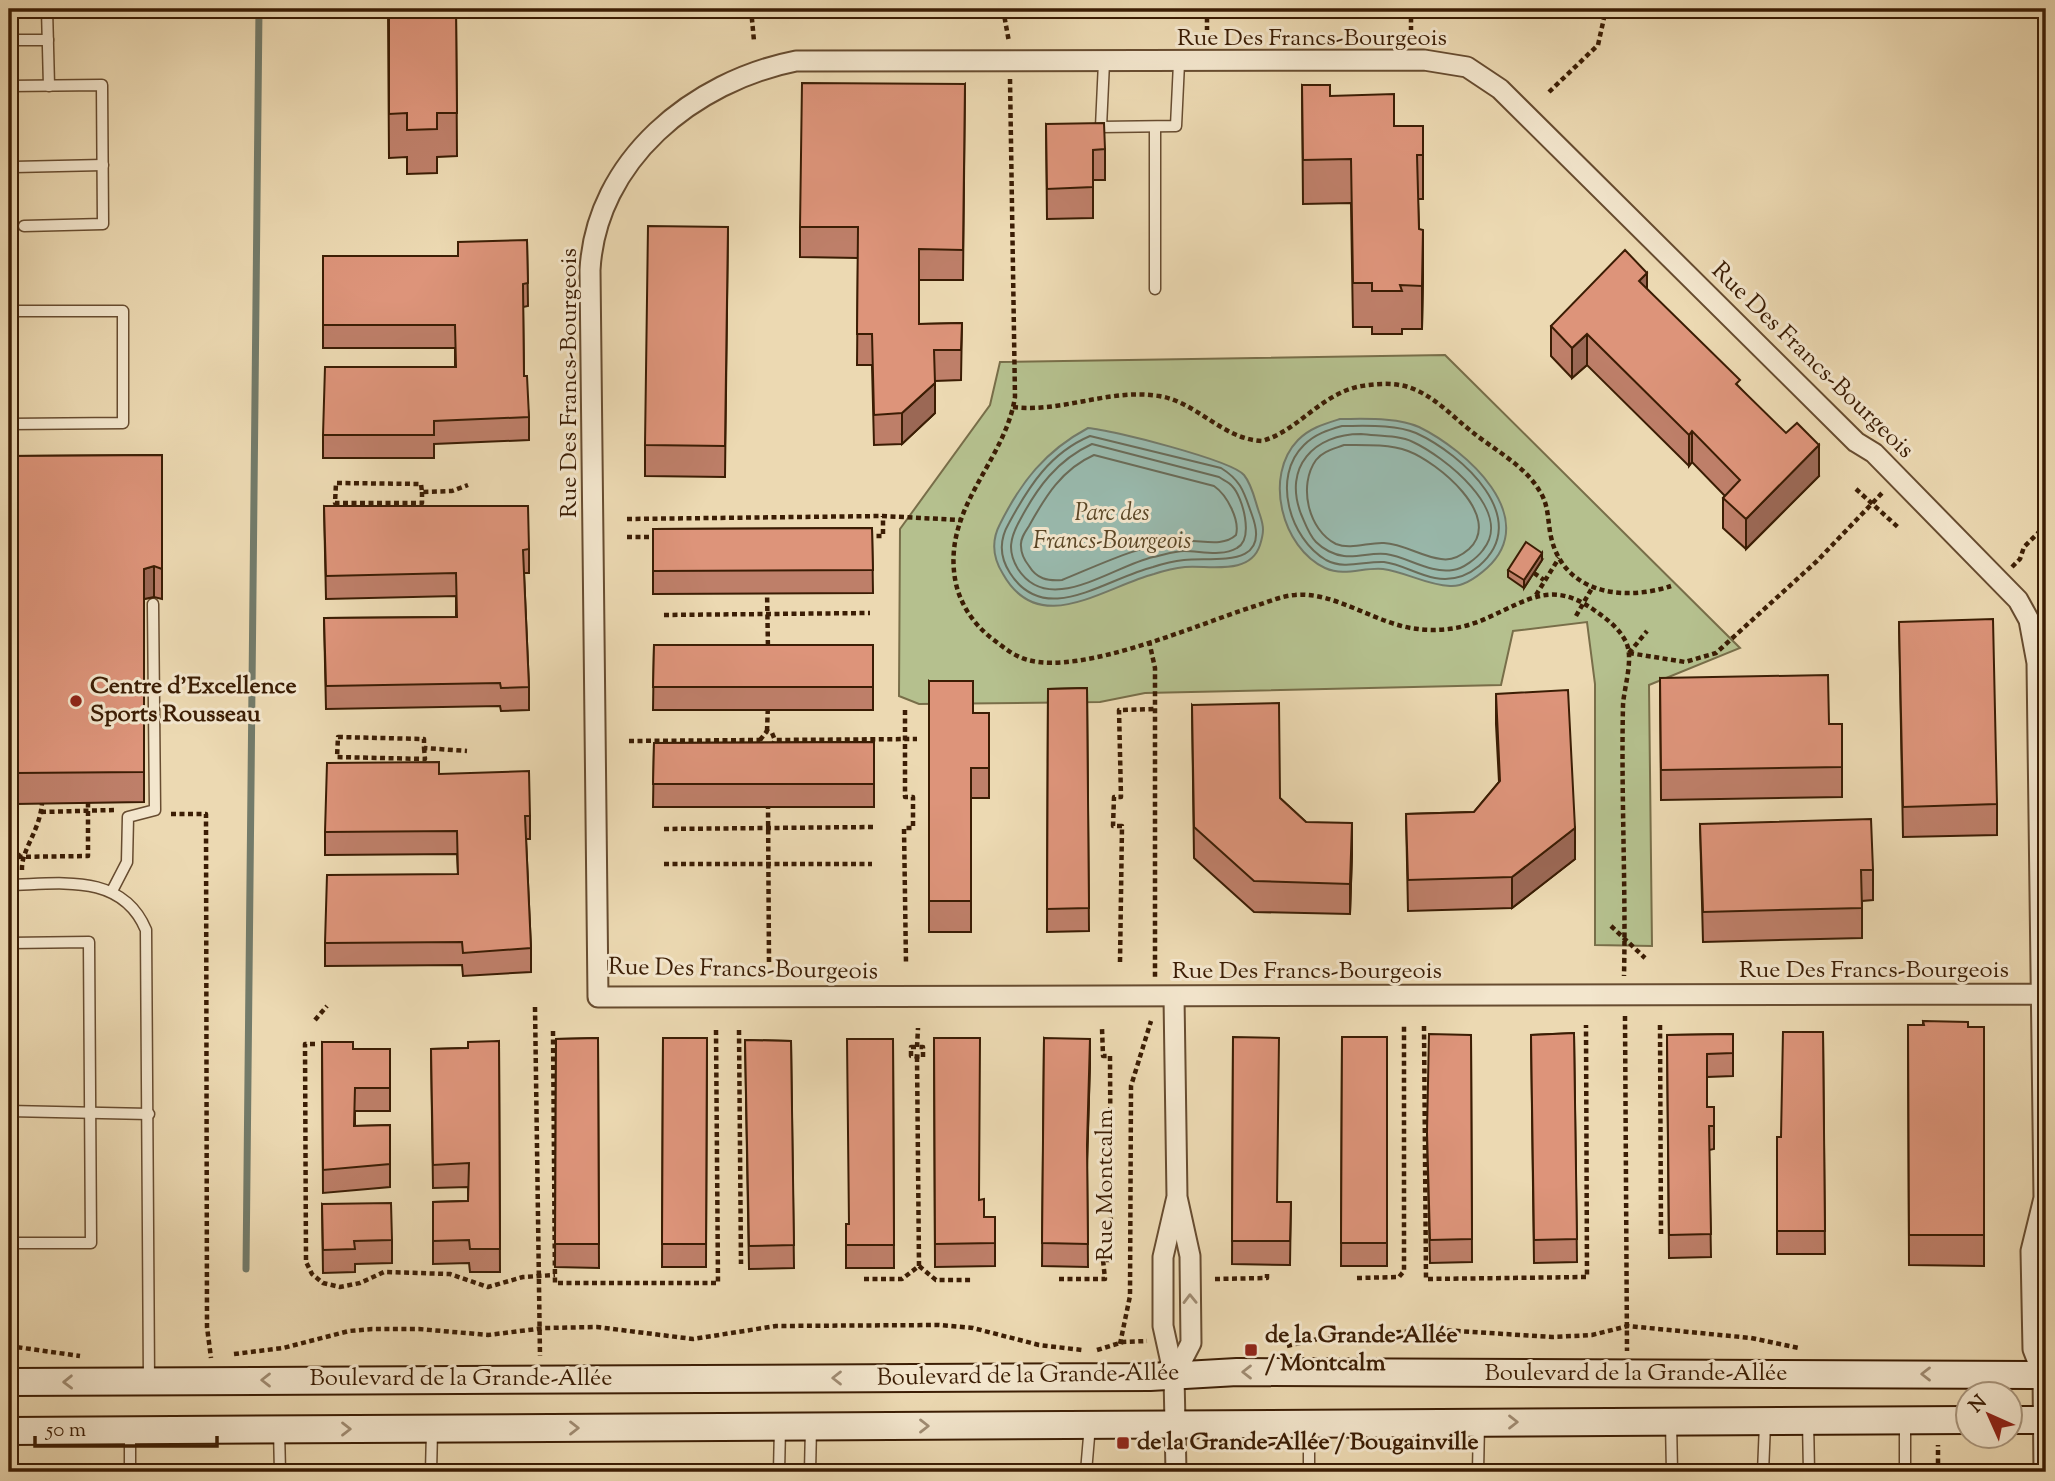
<svg xmlns="http://www.w3.org/2000/svg" width="2055" height="1481" font-family="'Sorts Mill Goudy',serif">
<style>
.green{fill:#b5c08e;stroke:#786e49;stroke-width:2}
.water{fill:#99baae;stroke:#737b6a;stroke-width:2}
.lines{fill:none;stroke-linecap:round;stroke-linejoin:round}
.shore{stroke:#6a6c59;stroke-width:2}
.stream{stroke:#737b6a;stroke-width:7}
.lane-casing{stroke:#674c30;stroke-width:13}
.street-casing{stroke:#674c30;stroke-width:23}
.secondary-casing{stroke:#3b1d04;stroke-width:30}
.path{stroke:#3b1d04;stroke-width:4.5;stroke-dasharray:5 3.5;stroke-linecap:butt}
.lane{stroke:#f3e6cd;stroke-width:10}
.street{stroke:#f3e6cd;stroke-width:19}
.secondary{stroke:#f3e6cd;stroke-width:26}
.wall{fill:#be7f69;stroke:#3b1d04;stroke-width:2}
.shaded-wall{fill:#9b6855;stroke:#3b1d04;stroke-width:2}
.building{fill:#dd947a;stroke:#3b1d04;stroke-width:2}
.oneway{stroke:#a08c73}
.poi-dot{fill:#8f2418;stroke:#f3e6cd;stroke-width:2.5}
.labels{text-anchor:middle;dominant-baseline:central;stroke-width:6;stroke-linejoin:round;paint-order:stroke}
.street-label{font-size:24px;fill:#3b1d04;stroke:#f3e6cd}
.park-label{font-size:24px;font-style:italic;fill:#5a4626;stroke:#f3e6cd}
.poi-label{font-size:24px;font-weight:bold;fill:#3b1d04;stroke:#f3e6cd;text-anchor:start}
</style>
<rect width="100%" height="100%" fill="#ecd9b2"/>
<filter id="stains"><feTurbulence type="fractalNoise" baseFrequency=".00286" numOctaves="4"/><feColorMatrix values="0 0 0 0 .2 0 0 0 0 .09 0 0 0 0 .02 0 0 0 .5 -.17"/></filter>
<radialGradient id="worn" r=".72"><stop offset=".6" stop-color="#630" stop-opacity="0"/><stop offset="1" stop-color="#630" stop-opacity=".3"/></radialGradient>
<path class="green" d="M1445,355L1740,648L1649,685L1652,946L1595,945V684L1587,622L1513,631L1501,685L1145,693L1100,702L919,704L899,696L900,529L990,405L1000,362Z"/>
<g class="water">
<path d="M1340,419C1364,419 1398,417 1419,427C1466,450 1542,517 1487,568C1477,577 1463,587 1450,586C1426,585 1406,572 1383,569C1363,567 1345,577 1325,568C1282,548 1263,476 1298,440C1310,428 1324,424 1340,419Z"/>
<path d="M1088,428C1112,430 1231,460 1244,475C1253,486 1255,502 1260,515C1264,527 1264,532 1260,545C1250,576 1209,565 1185,567C1175,568 1163,571 1154,574C1102,588 1039,638 1003,574C993,558 991,541 1000,524C1021,482 1045,451 1088,428Z"/>
</g>
<g class="lines">
<g class="shore">
<path d="M1342,426C1364,426 1395,424 1416,433C1462,454 1534,519 1479,566C1466,577 1452,581 1435,578C1418,575 1401,564 1384,562C1364,561 1345,570 1326,560C1290,539 1271,477 1304,445C1315,434 1328,430 1342,426Z"/>
<path d="M1361,434C1377,436 1399,435 1413,442C1443,456 1515,511 1483,550C1477,558 1463,569 1453,570C1430,574 1408,557 1386,554C1372,552 1358,558 1344,556C1334,555 1323,549 1316,542C1309,535 1305,523 1301,514C1283,467 1314,434 1361,434Z"/>
<path d="M1090,436L1221,468C1242,481 1244,493 1252,515C1272,569 1215,557 1184,560C1174,561 1162,564 1153,567C1105,579 1045,628 1010,573C999,556 999,540 1009,523C1029,486 1050,453 1090,436Z"/>
<path d="M1092,444L1219,477C1223,480 1229,482 1232,486C1243,497 1254,539 1237,548C1222,557 1201,551 1184,551C1175,551 1163,555 1153,557C1111,567 1049,617 1018,569C1007,551 1010,538 1020,520C1037,488 1057,460 1092,444Z"/>
<path d="M1344,445C1363,445 1389,444 1408,451C1437,462 1504,516 1469,549C1461,556 1452,561 1441,559C1422,557 1404,544 1384,543C1369,542 1351,550 1336,544C1308,530 1298,485 1316,460C1323,451 1334,449 1344,445Z"/>
<path d="M1094,455L1214,486C1227,495 1240,520 1236,535C1222,548 1199,539 1182,541C1141,544 1099,565 1062,580C1047,581 1037,579 1029,566C1025,561 1021,553 1021,546C1020,539 1025,532 1029,526C1045,497 1062,469 1094,455Z"/>
</g>
<path class="stream" d="M246,1269L259,9"/>
<g class="lane-casing">
<g id="lane">
<path d="M47,9L49,86"/>
<path d="M9,40H48"/>
<path d="M1104,62L1101,127L1176,126L1179,63"/>
<path d="M9,86L102,85L103,224L24,226"/>
<path d="M14,167L103,165"/>
<path d="M1155,289V127"/>
<path d="M9,311H123V423L9,424"/>
<path d="M9,885C59,884 122,872 146,930L149,1381"/>
<path d="M112,891L127,862L128,817L155,810L153,604"/>
<path d="M9,943L89,942L91,1243H9"/>
<path d="M9,1111L149,1114"/>
<path d="M1808,1421L1809,1472"/>
<path d="M1671,1422L1672,1472"/>
<path d="M279,1430L280,1472"/>
<path d="M130,1472V1431"/>
<path d="M431,1472L432,1431"/>
<path d="M779,1472L780,1427"/>
<path d="M810,1472L811,1427"/>
<path d="M1086,1472L1090,1425"/>
<path d="M1309,1472V1424"/>
<path d="M1478,1472L1479,1423"/>
<path d="M1763,1472L1765,1424"/>
<path d="M1905,1472V1420"/>
</g>
</g>
<g class="street-casing">
<g id="street">
<path d="M2040,994L598,997L590,270C596,160 694,81 796,61L1424,60L1467,67L1500,89L1856,442L1874,453L2018,600L2029,620L2037,663L2044,1198L2031,1251L2033,1349L2043,1375L2044,1472"/>
<path d="M1174,997L1177,1197L1190,1256L1191,1343L1174,1376"/>
<path d="M1176,1472L1174,1376L1163,1326V1257L1176,1201"/>
</g>
</g>
<g class="secondary-casing">
<g id="secondary">
<path d="M9,1382L1150,1377L1237,1372L2046,1375"/>
<path d="M2010,1420H2046"/>
<path d="M9,1431L1968,1420"/>
</g>
</g>
<g class="path">
<path d="M751,9L754,41"/>
<path d="M1003,9L1009,42"/>
<path d="M1207,9V30"/>
<path d="M1411,9V30"/>
<path d="M1010,79L1015,397C1005,463 940,509 956,584C961,605 973,623 990,637C1002,646 1013,656 1028,660C1083,675 1196,625 1252,607C1266,603 1280,596 1295,595C1335,591 1377,625 1418,629C1441,632 1466,628 1487,618C1528,600 1552,580 1594,610C1607,619 1619,628 1626,642C1634,659 1624,687 1623,705C1621,796 1626,886 1624,976"/>
<path d="M1549,92L1598,45L1606,9"/>
<path d="M1013,407C1062,413 1110,388 1159,396C1197,402 1222,439 1262,441C1301,430 1323,389 1369,385C1384,383 1401,383 1416,390C1438,400 1452,416 1471,431C1493,449 1524,465 1539,490C1550,506 1547,523 1552,541C1567,595 1626,601 1671,586"/>
<path d="M1856,489L1900,529"/>
<path d="M422,492V503H335L336,483L421,484L422,492L452,491L468,485"/>
<path d="M627,519L883,516L960,520"/>
<path d="M868,536H883V516"/>
<path d="M627,537H658"/>
<path d="M2012,567L2020,559L2024,547L2046,525"/>
<path d="M1534,573L1544,580"/>
<path d="M767,589L768,650"/>
<path d="M1536,595L1559,558"/>
<path d="M664,615L870,613"/>
<path d="M1576,616L1592,588"/>
<path d="M1149,641L1155,668V977"/>
<path d="M1629,653L1685,662L1716,653L1817,561L1884,491"/>
<path d="M1629,653L1647,631"/>
<path d="M905,710V797H913V828H904L906,963"/>
<path d="M767,731L768,704"/>
<path d="M760,740L767,731L772,733L775,740"/>
<path d="M629,741L760,740L764,746"/>
<path d="M772,746L775,740L917,739"/>
<path d="M424,748L425,759L337,757L338,737L424,739V748L467,751"/>
<path d="M768,804L769,964"/>
<path d="M41,812L114,810"/>
<path d="M171,814H206L207,1327L211,1358"/>
<path d="M664,829L873,827"/>
<path d="M9,848L20,856"/>
<path d="M9,857L88,856V803"/>
<path d="M664,864H872"/>
<path d="M22,870C21,850 40,831 42,803"/>
<path d="M1611,926L1645,958"/>
<path d="M1120,962L1122,826H1113L1114,797H1121L1119,710L1155,709"/>
<path d="M535,1007L540,1356"/>
<path d="M1625,1016L1627,1351"/>
<path d="M315,1020L327,1006"/>
<path d="M1660,1025L1661,1237"/>
<path d="M1424,1026L1426,1279L1587,1277L1586,1025"/>
<path d="M739,1030L741,1264"/>
<path d="M553,1031L555,1283H718L716,1030"/>
<path d="M315,1044H305L306,1262L312,1274L323,1283L340,1287L360,1283L384,1272L450,1274L488,1287L523,1277L555,1275"/>
<path d="M911,1047H923V1057L911,1056Z"/>
<path d="M917,1047L918,1028"/>
<path d="M917,1057L919,1266"/>
<path d="M1357,1278L1399,1277L1404,1271V1026"/>
<path d="M864,1279H902L919,1266L936,1280H972"/>
<path d="M1059,1279H1105L1103,1260H1111L1110,1056H1103L1102,1028"/>
<path d="M1215,1279L1267,1278V1271"/>
<path d="M1120,1344L1130,1296L1131,1086L1151,1021"/>
<path d="M9,1346L80,1356"/>
<path d="M1287,1346L1336,1335L1442,1330L1552,1337L1592,1335L1628,1326L1751,1338L1799,1348"/>
<path d="M1097,1350L1123,1342L1147,1341"/>
<path d="M234,1354L283,1348L349,1331L372,1329H419L488,1335L545,1328L597,1327L693,1339L776,1326L939,1325L973,1328L1039,1345L1082,1350"/>
<path d="M1938,1472V1445"/>
</g>
<use href="#lane" class="lane"/>
<use href="#street" class="street"/>
<use href="#secondary" class="secondary"/>
</g>
<g class="wall">
<path d="M388,9H456L457,156L437,157V173L407,174V157L389,158Z"/>
<path d="M965,84L963,280H919V324L962,323L961,380L935,381V413L902,444L874,445L872,365H857L858,258L800,257V227Z"/>
<path d="M1302,85L1330,96L1394,126L1423,155V199H1418L1419,229L1423,274L1422,329H1402V334H1372V327H1353L1351,203L1303,204Z"/>
<path d="M1046,124L1105,149V180H1093V218L1047,219Z"/>
<path d="M728,227L725,477L645,476V445Z"/>
<path d="M527,240L528,306L523,307L524,376L529,417V440L434,444V458H323V435L455,367V348H323V256H458Z"/>
<path d="M1647,289L1740,388L1819,476L1746,549L1723,528V498L1725,496L1692,462L1689,466L1587,365L1572,378L1551,356V326Z"/>
<path d="M162,455V599L154,597L144,599V802L15,804L11,820L9,823V456Z"/>
<path d="M324,506L529,549V573H524L529,687V710L501,711L500,706L326,709L324,618L456,617V596L326,599Z"/>
<path d="M872,528L873,593L653,594V529Z"/>
<path d="M1542,560L1524,588L1508,577V570Z"/>
<path d="M1899,622L1997,804V835L1903,837Z"/>
<path d="M654,645H873V710H653Z"/>
<path d="M1660,678L1829,724H1842V797L1661,800Z"/>
<path d="M929,681L973,713H989V798H971V932H929Z"/>
<path d="M1087,688L1089,931L1047,932L1048,689Z"/>
<path d="M1496,694L1575,859L1512,908L1408,911L1406,814L1474,812L1499,782L1496,724Z"/>
<path d="M1192,705L1280,798L1306,822L1352,853L1350,914L1254,912L1194,858Z"/>
<path d="M874,742V807H653L654,743Z"/>
<path d="M439,774L530,816V839H526L531,948V972L463,976L462,965L325,966V943L458,874L457,854L325,855V832Z"/>
<path d="M1700,824L1873,870V900L1862,901V938L1703,942Z"/>
<path d="M1923,1021L1968,1027H1984V1266L1909,1265L1908,1025H1923Z"/>
<path d="M1823,1032L1825,1254H1777V1137H1781Z"/>
<path d="M1574,1033L1577,1262L1534,1263L1531,1035Z"/>
<path d="M1733,1034V1076L1707,1077V1107H1714V1149L1709,1150L1711,1257L1669,1258L1667,1035Z"/>
<path d="M1471,1035L1472,1262L1430,1263L1427,1132Z"/>
<path d="M1233,1037L1277,1202H1291L1290,1265L1232,1264Z"/>
<path d="M1342,1037H1387V1266H1341Z"/>
<path d="M598,1038L599,1268L555,1267L556,1039Z"/>
<path d="M663,1038H707L706,1267H662Z"/>
<path d="M934,1038L984,1217H995V1266L935,1267Z"/>
<path d="M1044,1038L1090,1062L1087,1160L1088,1267L1042,1266Z"/>
<path d="M893,1039L894,1268H846V1224H849Z"/>
<path d="M745,1040L791,1041L794,1268L749,1269Z"/>
<path d="M499,1041L500,1272H470L469,1263L433,1264V1202L468,1201V1187L433,1188L431,1049L468,1048Z"/>
<path d="M322,1042L353,1049H390V1111H355V1126L390,1125V1187L323,1193Z"/>
<path d="M322,1204L392,1240V1263L355,1264V1272L323,1273Z"/>
</g>
<g class="shaded-wall">
<path d="M1423,230V274L1422,329V286Z"/>
<path d="M1647,273V303L1639,281Z"/>
<path d="M1587,334V365L1572,378V348Z"/>
<path d="M935,383V413L902,444V413Z"/>
<path d="M1692,431V462L1689,466V435Z"/>
<path d="M1819,445V476L1746,549V519Z"/>
<path d="M1542,553V560L1524,588V580Z"/>
<path d="M154,566V597L144,599V802V569Z"/>
<path d="M15,773V804L11,820L9,823V792Z"/>
<path d="M1352,823V853L1350,914V884Z"/>
<path d="M1575,828V859L1512,908V877Z"/>
<path d="M1090,1039V1062L1087,1168V1145Z"/>
</g>
<g class="building">
<path d="M389,9H456L457,113H437V129L407,130V113L389,114Z"/>
<path d="M802,83L965,84L963,250L919,249V324L962,323L961,350H934L935,383L902,413L874,415L872,334H857L858,227H800Z"/>
<path d="M1302,85H1330V96L1394,94V126H1423V155H1417L1419,229L1423,230L1422,286L1400,285L1402,291H1372V283H1353L1351,159L1303,160Z"/>
<path d="M1104,123L1105,149L1093,150V187L1047,189L1046,124Z"/>
<path d="M648,226L728,227L725,446L645,445Z"/>
<path d="M527,240L528,283L523,284L524,376H527L529,417L434,421V435H323L325,367H456L455,325H323V256H458V242Z"/>
<path d="M1625,250L1647,273L1639,281L1740,380L1736,384L1786,433L1797,423L1819,445L1746,519L1723,498L1740,480L1692,431L1689,435L1587,334L1572,348L1551,326Z"/>
<path d="M162,455V569L154,566L144,569V772L15,773L11,789L9,792V456Z"/>
<path d="M324,506H528L529,549L523,550L529,687L501,688L500,683L326,686L324,618L457,617L456,573L326,576Z"/>
<path d="M872,528L873,570L653,571V529Z"/>
<path d="M1526,542L1542,553L1524,580L1508,570Z"/>
<path d="M1993,619L1997,804L1903,807L1899,622Z"/>
<path d="M654,645H873V687H653Z"/>
<path d="M1828,675L1829,724H1842V767L1661,770L1660,678Z"/>
<path d="M929,681H973V713H989V768H971V901H929Z"/>
<path d="M1087,688L1089,908L1047,909L1048,689Z"/>
<path d="M1568,690L1575,828L1512,877L1408,880L1406,814L1474,812L1500,781L1496,694Z"/>
<path d="M1279,703L1280,798L1306,822L1352,823L1350,884L1254,881L1194,827L1192,705Z"/>
<path d="M874,742V784H653L654,743Z"/>
<path d="M439,762V774L529,771L530,816H525L531,948L463,953L462,942L325,943L327,875L458,874L457,831L325,832L327,763Z"/>
<path d="M1871,819L1873,870H1861L1862,908L1703,912L1700,824Z"/>
<path d="M1923,1021L1968,1022V1027H1984V1235H1909L1908,1025H1924Z"/>
<path d="M1783,1032H1823L1825,1231H1777V1137H1781Z"/>
<path d="M1574,1033L1577,1239L1534,1240L1531,1035Z"/>
<path d="M1429,1034L1471,1035L1472,1239L1430,1240L1427,1132Z"/>
<path d="M1733,1034V1053L1707,1054V1107H1714V1126H1709L1711,1234L1669,1235L1667,1035Z"/>
<path d="M1233,1037L1279,1038L1277,1202H1291L1290,1241H1232Z"/>
<path d="M1342,1037H1387V1243H1341Z"/>
<path d="M598,1038L599,1244H555L556,1039Z"/>
<path d="M663,1038H707L706,1244H662Z"/>
<path d="M934,1038H980L979,1200L984,1199V1217H995V1243L935,1244Z"/>
<path d="M1044,1038L1090,1039L1087,1145L1088,1244L1042,1243Z"/>
<path d="M847,1039H893L894,1245H846V1224H849Z"/>
<path d="M745,1040L791,1041L794,1245L749,1246Z"/>
<path d="M499,1041L500,1249H470L469,1240L433,1241V1202L468,1201L469,1163L433,1165L431,1049L468,1048V1042Z"/>
<path d="M322,1042H353V1049H390V1088H355L354,1126L390,1125V1164L323,1170Z"/>
<path d="M391,1203L392,1240L354,1241L355,1249L323,1250L322,1204Z"/>
</g>
<defs><path id="oneway-chevron" d="M-2-3.5L2.5 0L-2 3.5" fill="none" stroke-width="1.6" stroke-linecap="round" stroke-linejoin="round" transform="scale(1.75)"/></defs>
<g class="oneway">
<use href="#oneway-chevron" transform="translate(1190 1299) rotate(-91)"/>
<use href="#oneway-chevron" transform="translate(1247 1372) rotate(180)"/>
<use href="#oneway-chevron" transform="translate(1926 1374) rotate(-180)"/>
<use href="#oneway-chevron" transform="translate(837 1378) rotate(180)"/>
<use href="#oneway-chevron" transform="translate(266 1380) rotate(180)"/>
<use href="#oneway-chevron" transform="translate(68 1382) rotate(179)"/>
<use href="#oneway-chevron" transform="translate(1513 1422)"/>
<use href="#oneway-chevron" transform="translate(924 1426)"/>
<use href="#oneway-chevron" transform="translate(574 1428)"/>
<use href="#oneway-chevron" transform="translate(346 1429)"/>
</g>
<g class="poi-dot">
<circle cx="76" cy="701" r="7"/>
<rect x="1244" y="1343" width="14" height="14" rx="3.5"/>
<rect x="1116" y="1436" width="14" height="14" rx="3.5"/>
</g>
<g class="labels">
<g class="street-label">
<text x="1312" y="39">Rue Des Francs-Bourgeois</text>
<text transform="translate(1812 361) rotate(44)">Rue Des Francs-Bourgeois</text>
<text transform="translate(570 383) rotate(-90)">Rue Des Francs-Bourgeois</text>
<text transform="translate(743 970) rotate(1)">Rue Des Francs-Bourgeois</text>
<text x="1874" y="971">Rue Des Francs-Bourgeois</text>
<text x="1307" y="972">Rue Des Francs-Bourgeois</text>
<text transform="translate(1106 1185) rotate(-90)">Rue Montcalm</text>
<text x="1636" y="1374">Boulevard de la Grande-Allée</text>
<text transform="translate(1028 1376) rotate(-1)">Boulevard de la Grande-Allée</text>
<text x="461" y="1379">Boulevard de la Grande-Allée</text>
</g>
<g class="park-label">
<text x="1112" y="514">Parc des<tspan x="1112" dy="28">Francs-Bourgeois</tspan></text>
</g>
<g class="poi-label">
<text x="90" y="687">Centre d'Excellence<tspan x="90" dy="28">Sports Rousseau</tspan></text>
<text x="1265" y="1336">de la Grande-Allée<tspan x="1265" dy="28">/ Montcalm</tspan></text>
<text x="1137" y="1443">de la Grande-Allée / Bougainville</text>
</g>
</g>
<rect width="2055" height="1481" fill="none" stroke="#ecd9b2" stroke-width="35"/>
<rect x="10" y="10" width="2034" height="1460" fill="none" stroke="#3b1d04" stroke-width="3.5"/>
<rect x="18" y="18" width="2020" height="1446" fill="none" stroke="#3b1d04" stroke-width="2"/>
<g transform="translate(1989 1415) rotate(315)"><circle r="33" fill="#f3e6cd" stroke="#a9967d" stroke-width="2"/>
<path d="M0-5L12 26L0 18L-12 26Z" fill="#8f2418"/>
<text y="-10" font-size="19" font-weight="bold" text-anchor="middle" fill="#3b1d04">N</text>
</g>
<path d="M35 1436v10h182v-10" fill="none" stroke="#3b1d04" stroke-width="3.5"/>
<text x="46" y="1436" font-size="21" fill="#3b1d04" stroke="#f3e6cd" stroke-width="5" paint-order="stroke">50 m</text>
<rect width="100%" height="100%" filter="url(#stains)"/>
<rect width="100%" height="100%" fill="url(#worn)"/>
</svg>
